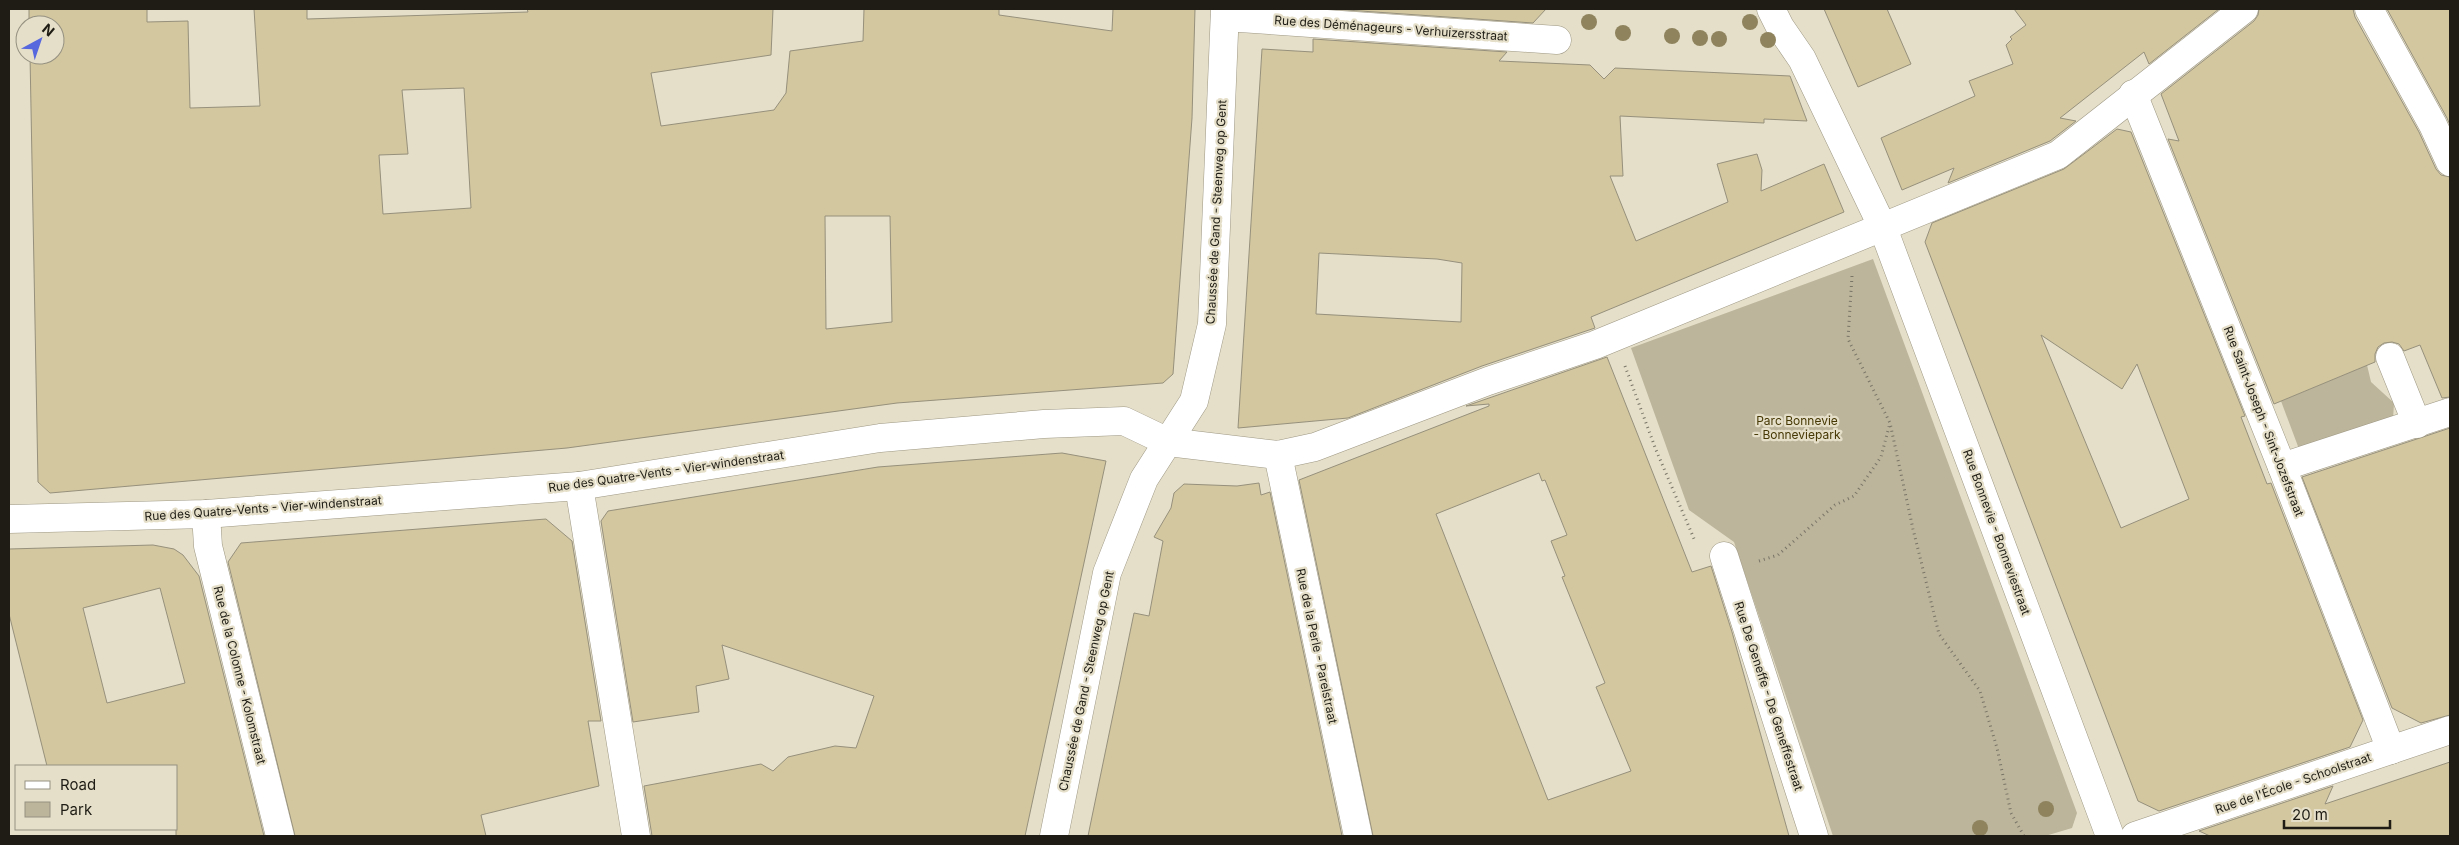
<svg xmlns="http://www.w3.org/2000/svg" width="2459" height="845" font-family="Inter,sans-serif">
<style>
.green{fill:#bcb49b}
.building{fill:#d3c79f;stroke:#96907c;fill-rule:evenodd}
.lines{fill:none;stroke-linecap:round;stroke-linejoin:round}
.minor-casing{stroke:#9d9783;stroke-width:29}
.path{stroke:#797567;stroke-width:3;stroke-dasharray:1 4;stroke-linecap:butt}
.minor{stroke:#fff;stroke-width:28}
.tree{fill:#8e835d}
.labels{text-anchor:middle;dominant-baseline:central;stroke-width:4.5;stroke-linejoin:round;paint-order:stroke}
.street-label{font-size:12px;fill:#1e1c14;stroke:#e5dfc9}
.park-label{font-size:12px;fill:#463804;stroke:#e5dfc9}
</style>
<rect width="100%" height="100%" fill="#e5dfc9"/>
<g class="green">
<path d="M1873,259L2077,813L2072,828L2045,836H1833L1734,542L1689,510L1631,348Z"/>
<path d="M2367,365L2371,382L2394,403L2393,419L2299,449L2281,401Z"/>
</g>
<g class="building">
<path d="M29,9H147V22L188,21L190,108L260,106L254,9H307V19L528,12L527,9H773L771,55L651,73L661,126L774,110L786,93L790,51L863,41L864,9H999V15L1112,31L1113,9H1195L1192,118L1173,374L1163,383L897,403L567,448L50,493L38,482L30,55H55V25H29ZM464,88L471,208L383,214L379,155L408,154L402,90ZM825,216H890L892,322L826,329Z"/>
<path d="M1332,9H1546L1533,23Z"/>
<path d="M1824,9H1887L1911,64L1858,87Z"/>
<path d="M2014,9H2219L2149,64L2144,52L2060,118L2076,121L2050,141L1948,183L1954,168L1902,190L1881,138L1975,96L1969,81L2013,64L2006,45L2012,39L2010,37L2026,25Z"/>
<path d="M2259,9H2353L2355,17L2419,132L2436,169L2441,175L2450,177V397L2442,398L2420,345L2404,351L2399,344L2392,342L2384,343L2378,347L2375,354V362L2274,404L2168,139L2179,141L2161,94L2254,21L2258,15Z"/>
<path d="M2387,9H2450V125L2447,118Z"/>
<path d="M1313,39L1507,52L1499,61L1590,65L1604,79L1615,68L1790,76L1807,121L1764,119V123L1620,116L1623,176H1610L1636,241L1728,202L1717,164L1757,154L1762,170L1761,191L1824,164L1844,212L1591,317L1595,328L1482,366L1348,418L1238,428L1262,49L1313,52ZM1319,253L1437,259L1462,263L1461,322L1316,314Z"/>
<path d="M2117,129L2131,132L2245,416L2241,417L2267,484L2271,483L2363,720L2350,747L2159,811L2138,801L1925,242L1932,223L2064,169ZM2041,335L2122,389L2137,364L2189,499L2121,528Z"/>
<path d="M1607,357L1692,572L1711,566L1732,632L1789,836H1373L1299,480L1489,406V404L1466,406ZM1539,473L1542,481L1545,480L1567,535L1551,541L1565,576L1562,577L1605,683L1596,687L1631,771L1548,800L1436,514Z"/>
<path d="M2450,428V715L2421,723L2392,708L2302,477Z"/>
<path d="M1062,453L1106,461L1025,836H652L644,786L761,764L773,771L788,757L835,746L856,748L874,696L722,645L729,679L696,686L699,712L633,722L601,521L608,511L878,467Z"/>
<path d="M1259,483L1261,495L1270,492L1342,836H1088L1134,613L1149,616L1163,541L1154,537L1171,508L1174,493L1184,484L1237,486Z"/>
<path d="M546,519L572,541L601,721H588L599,786L481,815L486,836H295L228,562L241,543Z"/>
<path d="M153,545L174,549L183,555L199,576L264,836H176V766H47L9,614V549ZM160,588L185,683L107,703L83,608Z"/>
<path d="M2450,762V836H2210L2199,831L2333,786L2325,804Z"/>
</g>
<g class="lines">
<g class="minor-casing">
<g id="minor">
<path d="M1771,9L1780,27L1802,59L1883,228L2110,836"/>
<path d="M2369,9L2433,125L2450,162"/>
<path d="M1225,17L1557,40"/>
<path d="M2133,94L2282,467L2391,750"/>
<path d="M2390,357L2417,424"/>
<path d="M1278,455L1358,836"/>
<path d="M2282,467L2450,412"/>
<path d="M579,486L636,836"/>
<path d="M206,514L208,546L280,836"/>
<path d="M9,519L206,514L579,486L880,438L1044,424L1124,421L1168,442L1278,455L1315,447L1488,381L1595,345L2058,155L2244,9"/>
<path d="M1724,556L1814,836"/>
<path d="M1054,836L1107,573L1144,479L1194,401L1212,324L1225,9"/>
<path d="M2135,836L2450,730"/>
</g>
</g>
<g class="path">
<path d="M1852,276L1848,339L1890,423L1913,529L1939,634L1980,691L1997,748L2011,813L2024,836"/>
<path d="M1625,366L1656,450L1695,541"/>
<path d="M1759,561L1778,555L1835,505L1854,496L1881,457L1890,423"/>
</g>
<use href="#minor" class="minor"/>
</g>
<g class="tree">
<circle cx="1589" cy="22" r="8"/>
<circle cx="1750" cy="22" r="8"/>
<circle cx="1623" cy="33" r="8"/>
<circle cx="1672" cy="36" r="8"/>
<circle cx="1700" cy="38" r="8"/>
<circle cx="1719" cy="39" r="8"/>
<circle cx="1768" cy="40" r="8"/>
<circle cx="2046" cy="809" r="8"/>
<circle cx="1980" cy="828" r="8"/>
</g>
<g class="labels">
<g class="street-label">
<text transform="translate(1391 28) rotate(4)">Rue des Déménageurs - Verhuizersstraat</text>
<text transform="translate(1216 212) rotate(-87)">Chaussée de Gand - Steenweg op Gent</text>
<text transform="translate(2264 421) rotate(69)">Rue Saint-Joseph - Sint-Jozefstraat</text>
<text transform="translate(666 471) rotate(-8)">Rue des Quatre-Vents - Vier-windenstraat</text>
<text transform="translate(263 508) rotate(-4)">Rue des Quatre-Vents - Vier-windenstraat</text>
<text transform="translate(1997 532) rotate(70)">Rue Bonnevie - Bonneviestraat</text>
<text transform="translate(1317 646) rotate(78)">Rue de la Perle - Parelstraat</text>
<text transform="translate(240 675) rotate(76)">Rue de la Colonne - Kolomstraat</text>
<text transform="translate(1086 681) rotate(-78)">Chaussée de Gand - Steenweg op Gent</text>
<text transform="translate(1769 696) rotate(72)">Rue De Geneffe - De Geneffestraat</text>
<text transform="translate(2293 783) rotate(-19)">Rue de l'École - Schoolstraat</text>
</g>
<g class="park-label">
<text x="1797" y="420">Parc Bonnevie<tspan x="1797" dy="14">- Bonneviepark</tspan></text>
</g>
</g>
<rect width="2459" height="845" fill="none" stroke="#1e1c14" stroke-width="20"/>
<rect x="15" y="765" width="162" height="65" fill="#e5dfc9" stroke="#959181"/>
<rect x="25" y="781" width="25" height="8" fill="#ffffff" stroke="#959181"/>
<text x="60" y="790" font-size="15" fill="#1e1c14">Road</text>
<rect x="25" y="802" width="25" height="15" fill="#bcb49b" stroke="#959181"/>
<text x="60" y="815" font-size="15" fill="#1e1c14">Park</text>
<g transform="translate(40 40) rotate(40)"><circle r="24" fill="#e5dfc9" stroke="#959181"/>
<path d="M0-4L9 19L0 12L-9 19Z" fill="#5767de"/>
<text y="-8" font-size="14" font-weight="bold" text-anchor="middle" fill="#1e1c14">N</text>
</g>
<path d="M2284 820v8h106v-8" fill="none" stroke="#1e1c14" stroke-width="2.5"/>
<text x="2292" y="820" font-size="15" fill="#1e1c14" stroke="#e5dfc9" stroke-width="4" paint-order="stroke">20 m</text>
</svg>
